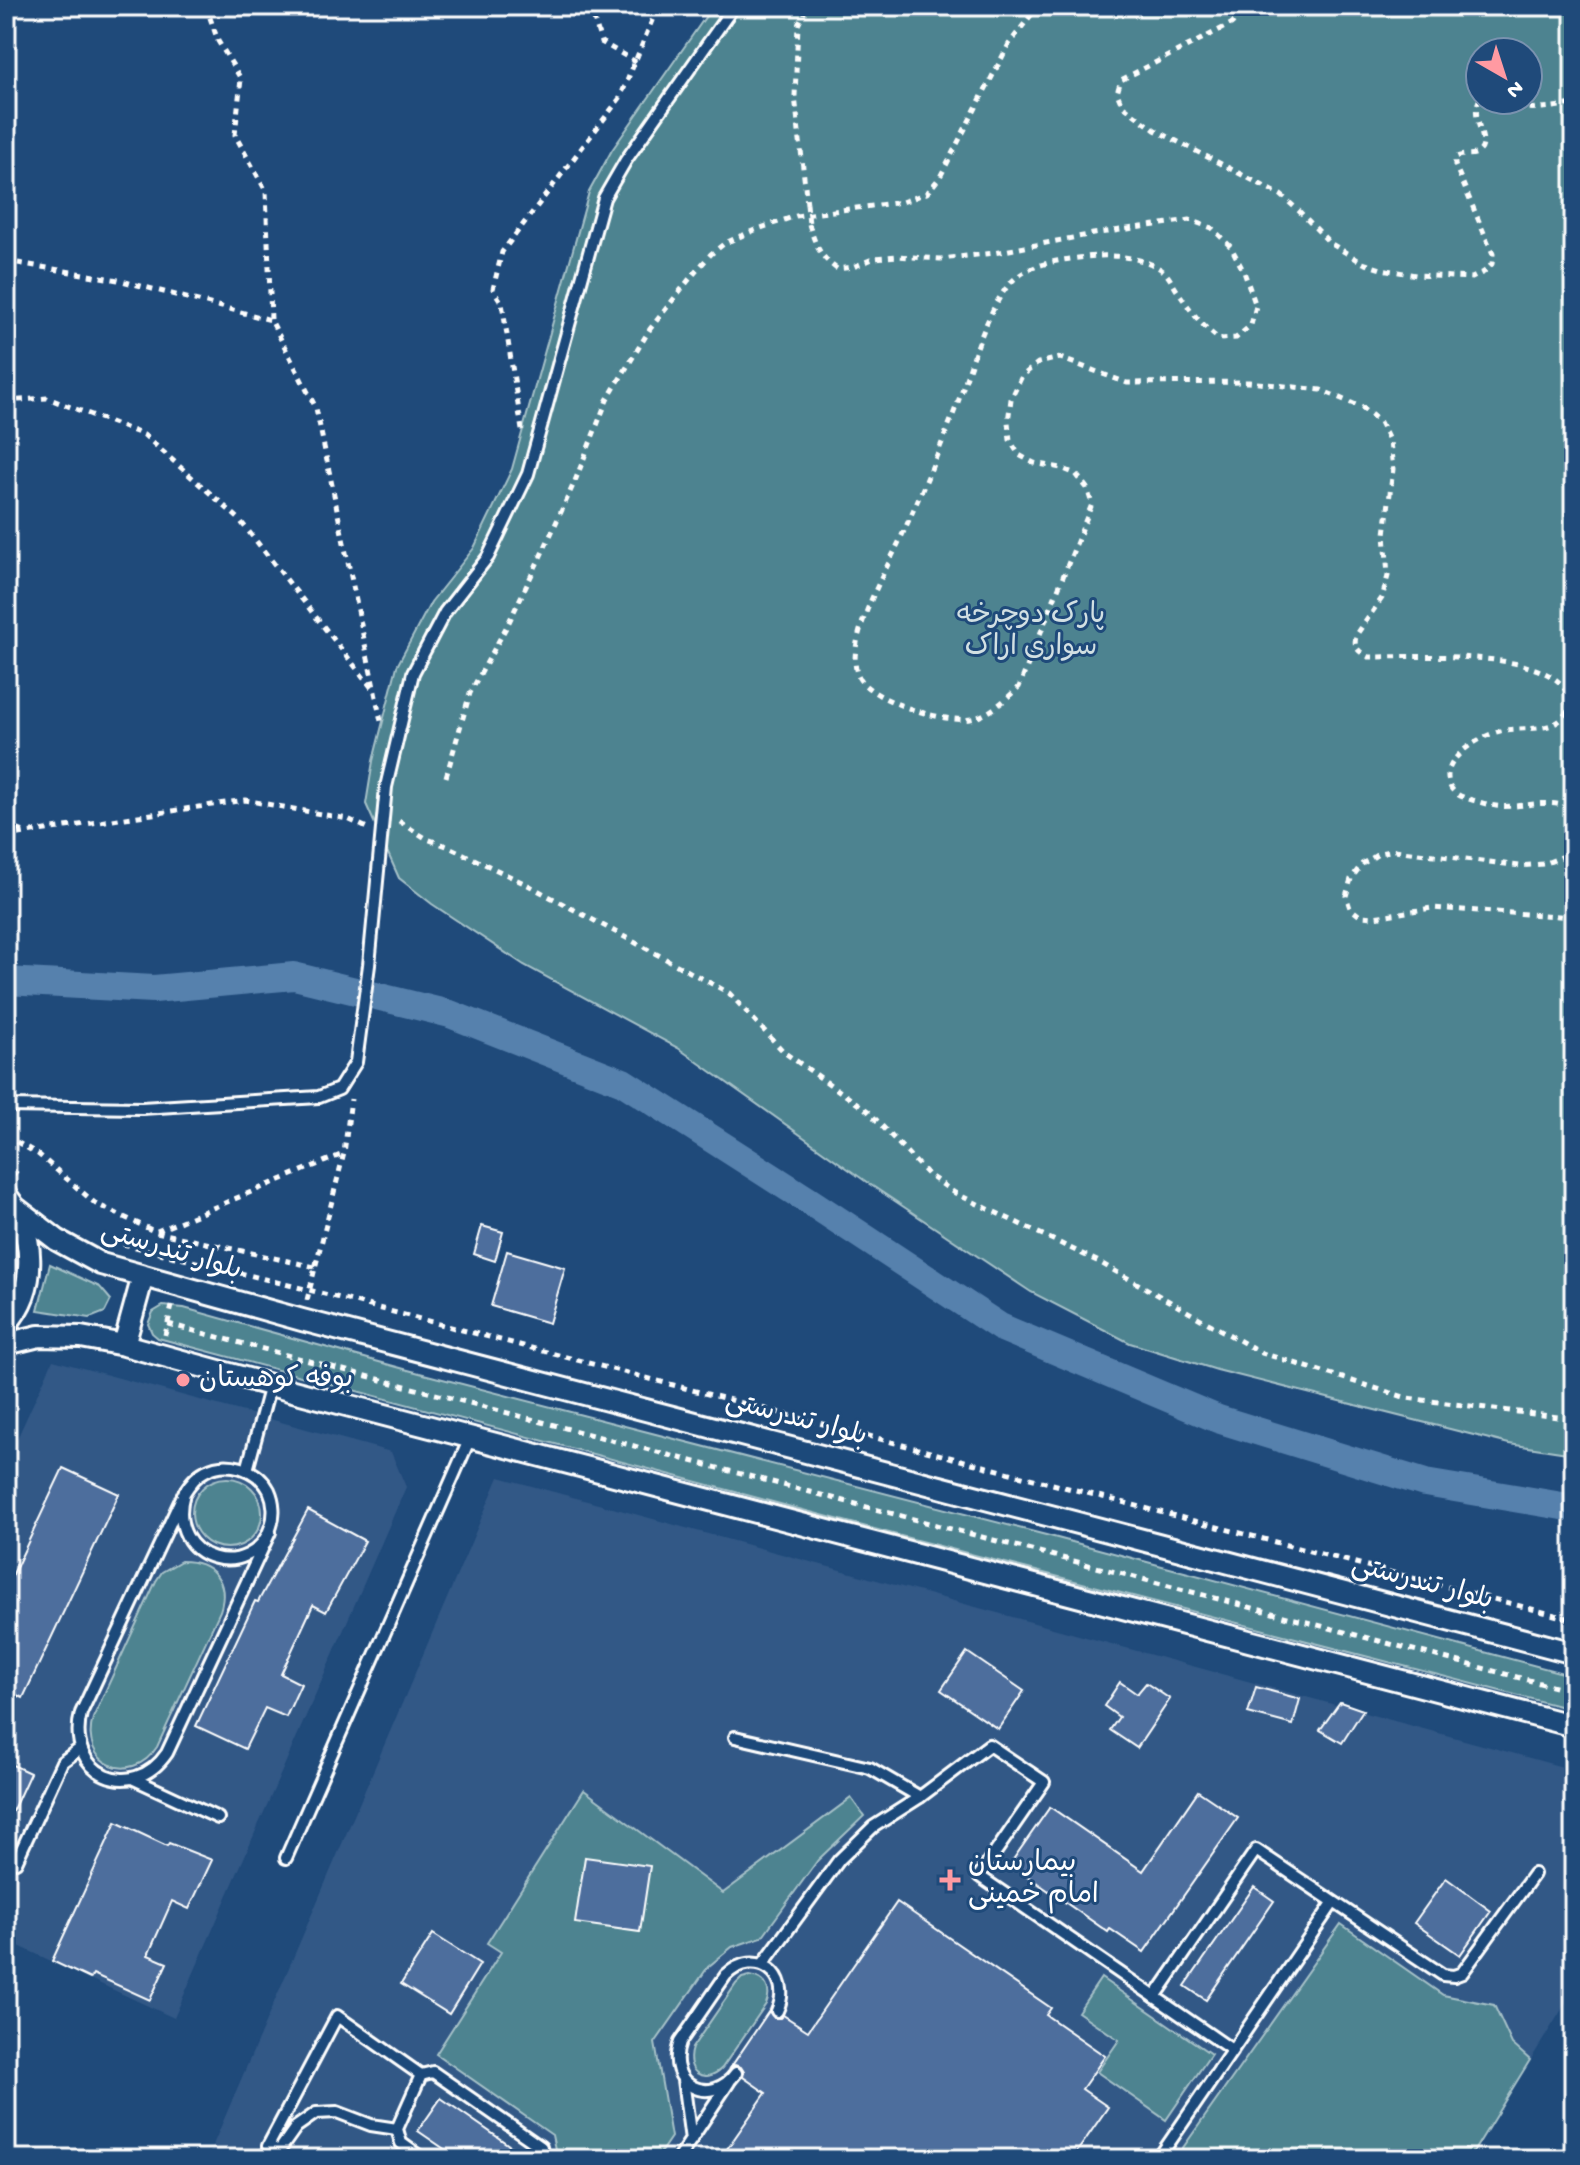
<svg xmlns="http://www.w3.org/2000/svg" width="1580" height="2165" font-family="'Gochi Hand','Playpen Sans Arabic',sans-serif">
<style>
.built{fill:#315886}
.green{fill:#4d8390;stroke:#a6c1c8;stroke-width:2;fill-rule:evenodd}
.lines{fill:none;stroke-linecap:round;stroke-linejoin:round}
.canal{stroke:#5781ad;stroke-width:28}
.building{fill:#4d6e9d;stroke:#fff;stroke-width:2}
.service-casing{stroke:#fff;stroke-width:16}
.minor-casing{stroke:#fff;stroke-width:26}
.path{stroke:#fff;stroke-width:5;stroke-dasharray:6 6;stroke-linecap:butt}
.service{stroke:#1f4a7a;stroke-width:10}
.minor{stroke:#1f4a7a;stroke-width:20}
.path-bridge{stroke:#fff;stroke-width:5;stroke-dasharray:6 6;stroke-linecap:butt}
.poi-dot{fill:#ff9aa2;stroke:#1f4a7a;stroke-width:3}
.labels{text-anchor:middle;dominant-baseline:central;stroke-width:6;stroke-linejoin:round;paint-order:stroke}
.park-label{font-size:28px;fill:#d2e0e3;stroke:#1f4a7a}
.street-label{font-size:28px;fill:#fff;stroke:#1f4a7a}
.poi-label{font-size:28px;fill:#fff;stroke:#1f4a7a;text-anchor:start}
</style>
<rect width="100%" height="100%" fill="#1f4a7a"/>
<filter id="ink" filterUnits="userSpaceOnUse"><feTurbulence type="fractalNoise" baseFrequency=".0125" numOctaves="2"/><feDisplacementMap in="SourceGraphic" scale="16" xChannelSelector="R" yChannelSelector="G"/><feConvolveMatrix kernelMatrix="1 2 1 2 8 2 1 2 1" color-interpolation-filters="sRGB"/></filter>
<g filter="url(#ink)">
<g class="built">
<path d="M53,1360L391,1452L406,1487L174,2018L6,1940V1463Z"/>
<path d="M499,1477L1574,1770V1990L1469,2159H207Z"/>
</g>
<g class="green">
<path d="M713,6H1574V1454L1509,1444L1217,1370L1130,1343L1031,1292L868,1183L678,1048L524,965L432,904L399,878L366,804L373,761L397,666L431,602L474,548L512,469L589,192L612,150ZM1480,52H1528V100H1480Z"/>
<path d="M50,1264L100,1287L111,1300L105,1312L90,1318L38,1310Z"/>
<path d="M163,1306L184,1308L408,1370L1046,1535L1574,1676V1710L893,1534L158,1338L152,1333L148,1324L153,1312Z"/>
<circle cx="227" cy="1513" r="35"/>
<path d="M181,1561C212,1561 230,1581 220,1611L157,1747C131,1787 79,1764 93,1718L156,1581L162,1572Z"/>
<path d="M584,1790L723,1893L851,1798L864,1816L818,1860L762,1937L732,1947L708,1967L655,2043L671,2137L656,2159H557L552,2135L436,2054L501,1952L487,1943Z"/>
<path d="M1341,1924L1443,1995L1494,2005L1512,2044L1530,2060L1469,2159H1175Z"/>
<path d="M750,1976C766,1978 772,1990 766,2004L722,2068C704,2086 684,2071 692,2048L736,1984L742,1978Z"/>
<path d="M1101,1978L1211,2054L1166,2120L1097,2072L1119,2040L1078,2012Z"/>
</g>
<g class="lines">
<path class="canal" d="M6,981L154,989L294,976L450,1014L623,1082L809,1201L1000,1327L1218,1419L1425,1483L1574,1508"/>
</g>
<g class="building">
<path d="M482,1226L503,1232L495,1261L474,1254Z"/>
<path d="M507,1251L565,1268L549,1323L491,1306Z"/>
<path d="M63,1468L119,1494L23,1698L6,1690V1589Z"/>
<path d="M308,1510L365,1541L326,1612L313,1605L281,1674L301,1684L286,1717L265,1708L245,1749L196,1726L255,1601L258,1602Z"/>
<path d="M967,1652L1024,1691L998,1729L941,1690Z"/>
<path d="M1120,1682L1137,1694L1146,1683L1170,1699L1137,1748L1110,1730L1119,1717L1104,1706Z"/>
<path d="M1256,1687L1300,1699L1293,1725L1248,1713Z"/>
<path d="M1340,1702L1363,1710L1342,1743L1320,1730Z"/>
<path d="M6,1762L30,1773L6,1825Z"/>
<path d="M1198,1791L1238,1818L1144,1952L1110,1929L1108,1932L1010,1864L1050,1807L1143,1871Z"/>
<path d="M116,1822L167,1846L169,1843L212,1860L189,1909L172,1901L148,1955L167,1963L150,2000L93,1974L90,1979L52,1961Z"/>
<path d="M585,1857L650,1866L640,1932L575,1923Z"/>
<path d="M1446,1878L1491,1911L1460,1955L1414,1923Z"/>
<path d="M1254,1887L1274,1901L1206,2000L1185,1986Z"/>
<path d="M897,1902L1051,2008L1046,2015L1105,2056L1082,2089L1108,2107L1072,2159H883L869,2150L863,2159H720L766,2093L743,2077L744,2072L741,2067L735,2065L731,2067L769,2011L774,2018H780L783,2015L808,2031Z"/>
<path d="M433,1934L480,1964L449,2014L401,1984Z"/>
<path d="M441,2098L529,2159H459L418,2131Z"/>
</g>
<g class="lines">
<g class="service-casing">
<g id="service">
<path d="M6,1106L142,1108L319,1097L339,1089L356,1062L369,965L386,787L413,673L445,612L488,557L528,474L604,198L626,160L734,6"/>
<path d="M247,1470L270,1385"/>
<path d="M184,1493C164,1564 254,1583 271,1526C275,1515 274,1501 269,1490C257,1468 227,1459 205,1471C195,1476 189,1485 184,1493L81,1713C65,1774 132,1804 167,1753L270,1532"/>
<path d="M735,1737L870,1768L920,1797"/>
<path d="M134,1779L218,1818"/>
<path d="M286,1858L470,1438"/>
<path d="M16,1862L62,1762L81,1748"/>
<path d="M763,1964L839,1860L873,1827L920,1797L989,1745L1044,1782L979,1876L1232,2050"/>
<path d="M1155,1997L1256,1850L1443,1975L1454,1976L1462,1973L1534,1874"/>
<path d="M736,2073C711,2108 664,2085 680,2042L726,1975C756,1947 794,1974 777,2011"/>
<path d="M683,2080L691,2140"/>
<path d="M397,2129L371,2125L337,2112L316,2113L296,2127L279,2151L268,2146L337,2016L421,2075"/>
<path d="M423,2159L401,2143L397,2129L421,2075L433,2072L541,2147L543,2159"/>
<path d="M678,2159L729,2082"/>
<path d="M1158,2159L1333,1903"/>
</g>
</g>
<g class="minor-casing">
<g id="minor">
<path d="M6,1195C35,1232 39,1287 6,1324"/>
<path d="M17,1209L57,1240L101,1264L302,1320L1574,1653"/>
<path d="M6,1344L39,1336L81,1337L124,1345L270,1385L1574,1726"/>
<path d="M124,1345L143,1276"/>
</g>
</g>
<g class="path">
<path d="M206,6L218,41L241,79L235,135L266,191L271,320"/>
<path d="M590,6L601,42L636,62"/>
<path d="M1252,6L1231,24L1121,80L1117,93L1122,105L1155,130L1281,195L1299,211L1330,243L1363,263L1381,269L1416,275L1472,278L1484,272L1492,264L1493,254L1455,165V158C1464,152 1473,158 1480,151C1491,140 1468,117 1480,99"/>
<path d="M1495,100C1520,113 1547,108 1574,104"/>
<path d="M807,204L795,96L798,25L807,6"/>
<path d="M809,224C815,244 820,257 837,269L853,267L875,258L897,256L941,259L994,253L1093,234L1190,220L1212,228L1231,247L1244,272L1256,306L1251,325L1236,338L1219,339C1201,326 1189,308 1176,289C1172,283 1168,274 1162,270C1142,256 1109,254 1086,257C1062,260 1037,262 1017,277C990,297 970,369 958,402C940,449 920,496 899,542C885,572 842,646 859,678C872,701 951,726 975,718C993,712 1006,699 1019,687L1092,504L1087,488L1076,474L1061,468L1034,463L1019,455L1010,440L1008,422L1011,399L1022,376L1038,363L1060,358L1127,383L1249,382L1321,390L1363,408L1380,422L1390,442L1393,469L1385,534L1388,576L1382,598L1357,634C1352,646 1358,652 1369,657C1416,657 1525,650 1560,683C1573,696 1571,716 1554,724C1538,731 1517,727 1500,731C1480,736 1441,759 1449,783C1452,794 1462,797 1472,800C1480,802 1488,805 1496,806C1521,809 1552,796 1574,810"/>
<path d="M6,261L118,280L271,320L316,408L382,726"/>
<path d="M6,401L47,398L144,435L238,518L372,688"/>
<path d="M522,430L502,303L493,289L502,252L620,98L658,6"/>
<path d="M446,777L470,693L508,624L546,545L575,481L607,400L650,329L691,277L711,254L725,243L755,230L796,216L902,202L927,193L940,177L1009,44L1038,6"/>
<path d="M399,821L427,839L447,846L528,885L729,993L785,1053L868,1111L927,1174L955,1193L1097,1261L1262,1353L1407,1398L1574,1419"/>
<path d="M6,825L24,832"/>
<path d="M6,836L245,800L348,819L367,828"/>
<path d="M1574,847L1564,856L1544,864L1520,866L1395,850L1380,853L1362,864L1351,879L1346,896L1350,908L1360,916L1374,917L1432,908L1574,917"/>
<path d="M6,1136L38,1154L96,1204L156,1232L315,1267"/>
<path d="M6,1165L17,1174"/>
<path d="M157,1231L343,1154"/>
<path d="M123,1244L309,1290L1574,1620"/>
<path d="M307,1300L344,1153L351,1099"/>
<path d="M168,1324L1574,1692"/>
<path d="M165,1335L172,1306"/>
</g>
<use href="#service" class="service"/>
<use href="#minor" class="minor"/>
<path class="path-bridge" d="M807,204L809,224"/>
</g>
</g>
<g class="poi-dot">
<circle cx="183" cy="1380" r="8"/>
<path d="M946 1868h8v8h8v8h-8v8h-8v-8h-8v-8h8z"/>
</g>
<g class="labels">
<g class="park-label">
<text x="1031" y="616">پارک دوچرخه<tspan x="1031" dy="32">سواری اراک</tspan></text>
</g>
<g class="street-label">
<text transform="translate(171 1252) rotate(17)">بلوار تندرستی</text>
<text transform="translate(796 1420) rotate(15)">بلوار تندرستی</text>
<text transform="translate(1422 1584) rotate(15)">بلوار تندرستی</text>
</g>
<g class="poi-label">
<text x="199" y="1380">بوفه کوهستان</text>
<text x="968" y="1864">بیمارستان<tspan x="968" dy="32">امام خمینی</tspan></text>
</g>
</g>
<rect width="1580" height="2165" fill="none" stroke="#1f4a7a" stroke-width="32"/>
<rect x="16" y="16" width="1548" height="2133" fill="none" stroke="#fff" stroke-width="3" filter="url(#ink)"/>
<g transform="translate(1504 76) rotate(141)"><circle r="38" fill="#1f4a7a" stroke="#7992af" stroke-width="2"/>
<path d="M0-6L14 30L0 20L-14 30Z" fill="#ff9aa2"/>
<text y="-12" font-size="22" font-weight="bold" text-anchor="middle" fill="#ffffff">N</text>
</g>
</svg>
